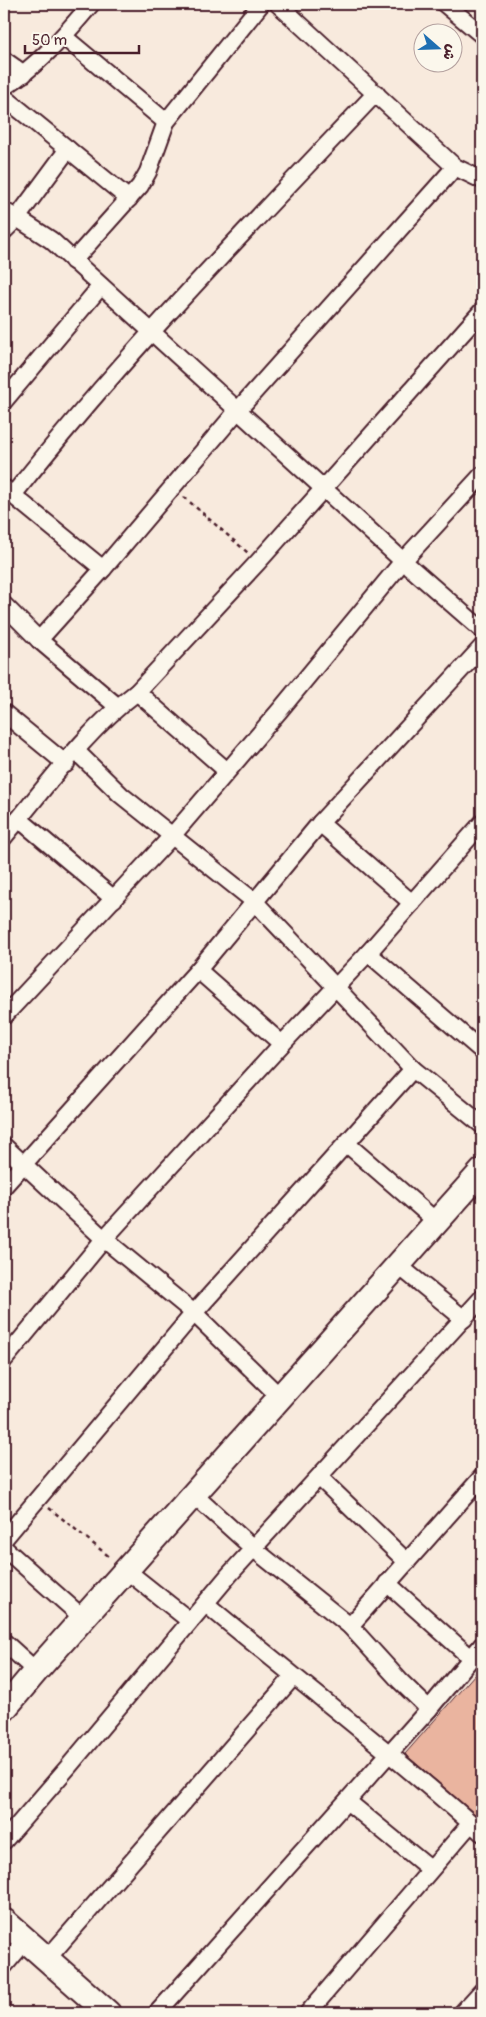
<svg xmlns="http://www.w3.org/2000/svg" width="486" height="2017" font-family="Pangolin,'Playpen Sans Arabic',sans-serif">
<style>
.building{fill:#eab49f;stroke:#4a1f2b}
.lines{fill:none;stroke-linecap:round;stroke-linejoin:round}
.street-casing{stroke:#4a1f2b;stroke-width:20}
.secondary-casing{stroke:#4a1f2b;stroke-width:28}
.path{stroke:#4a1f2b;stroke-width:2.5;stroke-dasharray:4 4;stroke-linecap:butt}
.street{stroke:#fbf7ec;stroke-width:16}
.secondary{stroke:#fbf7ec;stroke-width:24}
</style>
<rect width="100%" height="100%" fill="#f8eadd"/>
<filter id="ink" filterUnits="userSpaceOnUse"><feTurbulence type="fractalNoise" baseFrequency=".02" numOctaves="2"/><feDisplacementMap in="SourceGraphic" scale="10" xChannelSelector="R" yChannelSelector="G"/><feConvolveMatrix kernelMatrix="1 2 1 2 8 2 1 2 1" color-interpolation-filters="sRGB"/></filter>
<g filter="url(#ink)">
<path class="building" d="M482,1666V1820L405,1754Z"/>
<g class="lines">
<g class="street-casing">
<g id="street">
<path d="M278,4L455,167L482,180"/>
<path d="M445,4L482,35"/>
<path d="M64,37L166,122"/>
<path d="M4,60L24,74"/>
<path d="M4,87C39,65 65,35 91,4"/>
<path d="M4,97L129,199"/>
<path d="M4,211L17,218L68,149"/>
<path d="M4,231L17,218L51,240L403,561L482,630"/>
<path d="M73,261L140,186L148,172L166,122L261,4"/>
<path d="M4,401L101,286"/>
<path d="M4,488L103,569"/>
<path d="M13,495C125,353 252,224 376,93"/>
<path d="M4,605L39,640L118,707"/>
<path d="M39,640L103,569L238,410L455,167"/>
<path d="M137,692L227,771"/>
<path d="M4,713L66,764"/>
<path d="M76,751L121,795L255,902L413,1069L482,1125"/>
<path d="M19,819L114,899"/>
<path d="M320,823L412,903"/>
<path d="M4,837C46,787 85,731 137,692L258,562L482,311"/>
<path d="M368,953L482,1051"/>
<path d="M198,970L282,1044"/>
<path d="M4,1016L172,836L280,710L403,561L482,475"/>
<path d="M347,1144L437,1222"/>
<path d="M4,1146L104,1239L194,1313L281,1398"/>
<path d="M4,1186L198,970L320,823L482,647"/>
<path d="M398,1265L464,1319"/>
<path d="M4,1360L104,1239L282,1044L368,953L482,823"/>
<path d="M319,1477L407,1562"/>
<path d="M194,1495L254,1549L350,1626L400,1681L429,1709"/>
<path d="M4,1539L194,1313L413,1069"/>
<path d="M4,1548L83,1618"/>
<path d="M126,1570L190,1621"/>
<path d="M387,1583L471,1658"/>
<path d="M206,1604C298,1681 393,1753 482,1833"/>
<path d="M350,1626L482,1477"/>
<path d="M4,1642L36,1671"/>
<path d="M347,1801L430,1869"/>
<path d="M4,1841L69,1766L229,1575L482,1298"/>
<path d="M47,1959L293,1677"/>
<path d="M4,1966L26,1940"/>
<path d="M157,2013L429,1709L482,1645"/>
<path d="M308,2013L471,1823"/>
<path d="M462,2013L482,1991"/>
</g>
</g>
<g class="secondary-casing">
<g id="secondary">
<path d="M4,1709L36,1671L482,1171"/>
<path d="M4,1921L108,2013"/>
</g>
</g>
<g class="path">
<path d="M184,497L248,553"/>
<path d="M49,1508L111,1558"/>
</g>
<use href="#street" class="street"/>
<use href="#secondary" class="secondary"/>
</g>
</g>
<rect width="486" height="2017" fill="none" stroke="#fbf7ec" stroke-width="20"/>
<rect x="10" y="10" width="466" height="1997" fill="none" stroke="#4a1f2b" stroke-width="2" filter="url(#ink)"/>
<g transform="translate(438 48) rotate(110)"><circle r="24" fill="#fbf7ec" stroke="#b4a19f"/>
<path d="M0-4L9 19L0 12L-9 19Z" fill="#1f6fb2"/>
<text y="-8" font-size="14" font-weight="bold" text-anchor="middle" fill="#4a1f2b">ش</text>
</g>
<path d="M25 45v8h114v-8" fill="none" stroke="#4a1f2b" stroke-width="2.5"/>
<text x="32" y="45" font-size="15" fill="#4a1f2b" stroke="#fbf7ec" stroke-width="4" paint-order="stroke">50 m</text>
</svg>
